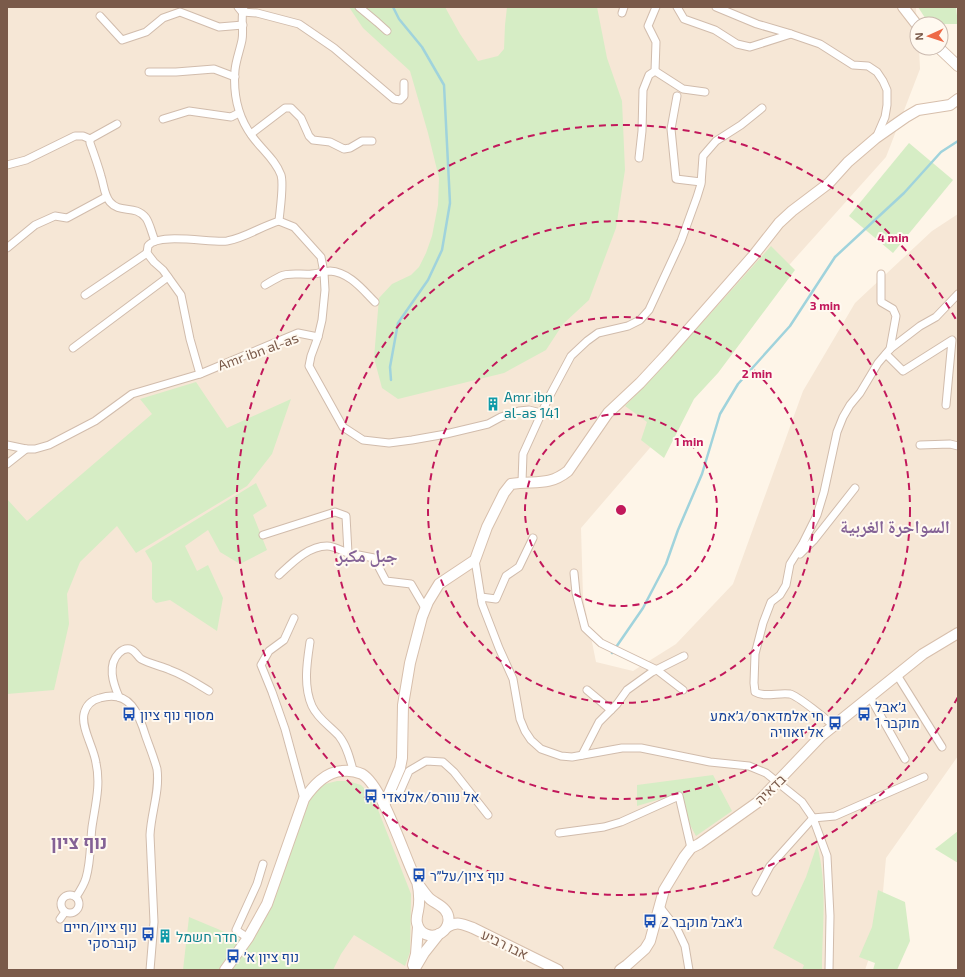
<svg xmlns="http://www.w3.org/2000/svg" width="965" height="977" font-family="'Exo 2','Noto Naskh Arabic',Heebo,sans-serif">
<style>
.residential{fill:#f6e7d6}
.green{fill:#d6edc5}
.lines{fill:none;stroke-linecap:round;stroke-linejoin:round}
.stream{stroke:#a0d3dc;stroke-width:2.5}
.street-casing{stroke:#d1bcac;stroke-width:9}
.secondary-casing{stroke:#d7bfac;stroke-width:12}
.street{stroke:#fff;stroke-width:7}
.secondary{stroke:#fff;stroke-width:10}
.ring{fill:none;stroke:#c2185b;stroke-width:2;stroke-dasharray:7 5}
.labels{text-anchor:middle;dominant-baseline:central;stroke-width:4;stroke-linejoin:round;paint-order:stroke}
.street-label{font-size:14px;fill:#7a5a4a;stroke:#fff9f0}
.culture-label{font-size:14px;fill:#0d838f;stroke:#fff9f0;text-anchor:start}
.transit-label{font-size:14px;fill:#164399;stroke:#fff9f0;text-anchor:start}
.district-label{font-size:18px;font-weight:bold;fill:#846296;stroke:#fff9f0}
.centre{fill:#c2185b;stroke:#fff9f0;stroke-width:2}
.ring-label{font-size:12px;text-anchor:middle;font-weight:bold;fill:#c2185b;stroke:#fff9f0;stroke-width:4;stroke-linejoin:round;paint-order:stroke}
</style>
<rect width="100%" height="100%" fill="#fef5e8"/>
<path class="residential" d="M7,7H916L917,48H919L920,69L886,157L773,283L698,392L581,528L583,597L596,662L633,671L676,644L733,584L803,391L855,303L932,231L958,214V756L886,858L880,926L865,970H7Z"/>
<g class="green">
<path d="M349,7H445L460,34L478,61L498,56L504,49L505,25L507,7H597L607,58L622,101L625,170L616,228L589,300L563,324L546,350L504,373L398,399L382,388L374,358L379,298L392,284L411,275L419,267L426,253L432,236L438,205L439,178L428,133L410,71L363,28Z"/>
<path d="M918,7H956L958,24H929Z"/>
<path d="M909,143L953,180L893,253L849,216Z"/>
<path d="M771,246L795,270L718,373L694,399L664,458L641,440L647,422L625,406L659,371Z"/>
<path d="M196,382L227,428L291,399L272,454L247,486L136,553L117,526L80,562L67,594L69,624L54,690L7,694V499L27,521L152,414L140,399Z"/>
<path d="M256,483L267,506L253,515L267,550L240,564L220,552L208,530L185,546L197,571L208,565L223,598L217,631L170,600L156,603L152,599V563L145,551Z"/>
<path d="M713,775L732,811L696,836L674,795L637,806V785Z"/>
<path d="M337,781H348L361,785L373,797L411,894L410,952L405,966L354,935L341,954L333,970H229L283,861L306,810L308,801L314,791L321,785Z"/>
<path d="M958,831V863L935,849Z"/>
<path d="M817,845C828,885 822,929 822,970H802L804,965L773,948L806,877Z"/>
<path d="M878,890L905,902L910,941L897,970H873L875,963L859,957L872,927Z"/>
<path d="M189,917L220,930L240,940L218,970H183Z"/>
</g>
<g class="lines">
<g class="stream">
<path d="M391,380L390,367L398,323L428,280L442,250L450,203L444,85L422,47L399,19L393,7"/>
<path d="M612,653L643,608L666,564L678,530L702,474L720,414L738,384L790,326L835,257L904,193L941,152L958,141"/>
</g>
<g class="street-casing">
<g id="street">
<path d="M238,7L242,12L257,13L299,24L334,48L394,99L400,100L404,96V83"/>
<path d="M244,7C240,17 244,29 242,40C240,50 236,60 235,70C233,94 238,117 252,136C262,150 275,159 281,175C284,185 280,209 279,221"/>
<path d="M359,7L377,22L387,31"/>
<path d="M677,7L684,19L715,30L737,44L750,47L791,34"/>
<path d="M716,7L757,24L788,33L820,44L853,65L868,66L877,72L883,81L887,90V105L885,117L876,138"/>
<path d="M622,13L624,7"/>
<path d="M100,16L122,40L146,32L163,18L180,12L219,27L243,25"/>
<path d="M655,71L683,89L705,92"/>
<path d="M149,72H176L214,69L235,77"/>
<path d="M677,96L671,129L676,179L701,182"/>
<path d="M163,119L189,111L231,117L239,113"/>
<path d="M117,124L90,139V143C94,154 98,165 101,176C104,185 104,195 110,202C120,214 135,204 146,218C150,224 152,234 155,241"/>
<path d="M251,134L285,108H291L301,118L309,136L313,140L330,142L344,149L350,148L362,141H372"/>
<path d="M639,158L642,131L643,90L649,75L655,71L656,42L648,26L656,7"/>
<path d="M7,165L26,160L75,136H83L90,139"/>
<path d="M7,248L35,225L55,216L67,218L106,197"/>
<path d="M881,274V302L893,309L896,316L890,349"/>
<path d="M265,285C270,282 275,279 281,276C289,272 302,275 312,274C318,274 324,271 330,271C349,272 363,290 375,302"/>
<path d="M85,295L147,253"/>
<path d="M73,348L168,277"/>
<path d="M886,354L903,371L952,340L946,405"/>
<path d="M200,374L190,339L181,295L163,270L154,262L147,253C147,252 148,247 148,246C157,232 211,243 227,241C245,238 262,226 279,221L294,227L321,257L324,273L325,290L322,320L318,337"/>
<path d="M7,445L26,449H35L49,445L95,421L132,394L200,374L298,333L318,337L311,356L309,366L343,427L363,440L389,443L412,440L446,434L488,424L501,417L519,411L529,410L541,413"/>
<path d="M920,445L950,444L958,446"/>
<path d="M7,464L26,449"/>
<path d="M522,482L523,454L548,399L571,356L587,341L598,333L628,326L640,320L649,310L681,241L697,197L701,184L703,156L716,141L741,125L762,108"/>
<path d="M263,535L335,512L346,516L348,553L374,558L386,581L411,584L425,608"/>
<path d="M800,554L814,540L855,488"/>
<path d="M475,560L482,604L499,648L513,679L520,719L525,731L531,740L541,749L561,756L572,757L622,748H641L710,762L749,766L766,773L802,802L813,818L827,856L830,916L829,970"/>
<path d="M574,573L576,593L585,628L601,643L657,670L683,690"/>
<path d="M279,575C292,563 308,546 327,546C334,546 342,551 348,553"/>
<path d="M481,597L496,599L506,576L519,567L533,538"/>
<path d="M294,618L284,640L269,651L261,665L272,692L285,729L304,799"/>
<path d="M310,642C307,662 303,686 312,706C318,719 330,726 339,736C347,746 350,759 353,770"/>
<path d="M897,675L942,747"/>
<path d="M587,690L611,710"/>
<path d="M119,697C113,683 107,665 119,653C122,650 125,648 130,649C136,651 137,656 141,659C150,664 161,666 170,670C184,675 196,683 209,691"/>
<path d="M870,697L905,759"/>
<path d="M834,726C826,719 798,696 790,694C779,692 765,698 755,692L754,683L755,654L763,623L771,602L780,595L786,585L790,564L803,543L817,515L824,492L837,432L843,417L850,405L860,393L878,363L890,349L920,326L936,317L958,294"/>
<path d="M582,755L599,722L617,704L627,690L652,672L684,656"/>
<path d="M389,793L399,794L409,771L426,761L443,762L454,772L488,815"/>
<path d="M559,833L604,827L621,822L679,796L691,848"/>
<path d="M756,892L770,866L813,818L835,816L924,777"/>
<circle cx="70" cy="904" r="9"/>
<path d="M76,897C80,891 84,885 86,878C91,861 90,844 92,827C95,806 101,785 96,763C94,748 81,728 84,714C86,705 92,700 100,698C130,689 139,714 146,737C150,748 154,758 157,769C160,791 151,813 150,835L154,922L150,970"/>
<path d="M659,906L677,929L685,946L689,970"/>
<path d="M60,919L65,912"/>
<path d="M248,938L236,930L257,884L263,864"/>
</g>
</g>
<g class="secondary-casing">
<g id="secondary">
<path d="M903,7L917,25"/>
<path d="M939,48L958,66"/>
<path d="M384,805L400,768L402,758L403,705L410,663L422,617L428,602L439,584L475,560L487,527L504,493L511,484C534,480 548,487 568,471L608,413L640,383L666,355L753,256L779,223L792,211L829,183L848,162L876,138L906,117L918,110L950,105L958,99"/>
<path d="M447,927C457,921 463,924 473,928L558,970"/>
<path d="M413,965L416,954L418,927"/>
<path d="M225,970L248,938L267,904L304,799C313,786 325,772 342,771C349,770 355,771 362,774C383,786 405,859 417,882C421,888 425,894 430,899C435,903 441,905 445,910C451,917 449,928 441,933C431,939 419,934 417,923C416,919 417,916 418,911C420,902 419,890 417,881"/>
<path d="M414,970L424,953L439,934"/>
<path d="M620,970L627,965L645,949L650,941L664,890L684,857L691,848L699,844L758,802L821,736L923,654L958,633"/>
</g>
</g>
<use href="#street" class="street"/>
<use href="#secondary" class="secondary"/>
</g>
<g class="ring">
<circle cx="621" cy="510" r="96"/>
<circle cx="621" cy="510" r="193"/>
<circle cx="621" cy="510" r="289"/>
<path d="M958 697A385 385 0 1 1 958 323"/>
</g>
<defs>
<g id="building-bare" transform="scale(1.08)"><path d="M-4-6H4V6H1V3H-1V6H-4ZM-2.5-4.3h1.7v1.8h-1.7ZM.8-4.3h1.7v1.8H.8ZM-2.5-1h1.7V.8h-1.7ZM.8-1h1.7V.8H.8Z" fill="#0f9aa8" stroke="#fff9f0" stroke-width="2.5" paint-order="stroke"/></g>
<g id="bus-bare" transform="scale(1.08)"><path d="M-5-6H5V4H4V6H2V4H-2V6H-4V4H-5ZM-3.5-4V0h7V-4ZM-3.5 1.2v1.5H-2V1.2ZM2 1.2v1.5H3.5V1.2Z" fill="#1a4fb4" stroke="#fff9f0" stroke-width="2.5" paint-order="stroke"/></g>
</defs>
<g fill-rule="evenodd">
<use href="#building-bare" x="493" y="404"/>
<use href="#bus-bare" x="129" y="714"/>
<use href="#bus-bare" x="864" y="714"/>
<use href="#bus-bare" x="835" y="723"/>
<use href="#bus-bare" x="371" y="796"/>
<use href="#bus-bare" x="419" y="875"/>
<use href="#bus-bare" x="650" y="921"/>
<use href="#bus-bare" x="148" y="934"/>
<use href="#building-bare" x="165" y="936"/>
<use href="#bus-bare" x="233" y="956"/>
</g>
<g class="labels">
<g class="street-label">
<text transform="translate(258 351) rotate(-20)">Amr ibn al-as</text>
<text transform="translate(770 789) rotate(-44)">בדאיה</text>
<text transform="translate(505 944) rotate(26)">אבו רביע</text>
</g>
<g class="culture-label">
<text x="504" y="396">Amr ibn<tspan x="504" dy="16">al-as 141</tspan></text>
<text x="176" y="936">חדר חשמל</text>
</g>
<g class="transit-label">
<text x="875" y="706">ג׳אבל<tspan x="875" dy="16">מוקבר 1</tspan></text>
<text x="140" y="714">מסוף נוף ציון</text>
<text x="824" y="715" text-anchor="end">חי אלמדארס/ג׳אמע<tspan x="824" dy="16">אל זאוויה</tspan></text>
<text x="382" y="796">אל נוורס/אלנאדי</text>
<text x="430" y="875">נוף ציון/על״ר</text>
<text x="661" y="921">ג׳אבל מוקבר 2</text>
<text x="137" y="926" text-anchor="end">נוף ציון/חיים<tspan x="137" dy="16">קוברסקי</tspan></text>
<text x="244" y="956">נוף ציון א׳</text>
</g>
<g class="district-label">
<text x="895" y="526">السواحرة الغربية</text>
<text x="367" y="555">جبل مكبر</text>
<text x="79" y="842">נוף ציון</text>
</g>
</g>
<circle cx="621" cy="510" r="6" class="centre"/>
<g class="ring-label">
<text x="893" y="242">4 min</text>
<text x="825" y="310">3 min</text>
<text x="757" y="378">2 min</text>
<text x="689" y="446">1 min</text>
</g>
<rect width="965" height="977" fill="none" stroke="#7a5a4a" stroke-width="16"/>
<g transform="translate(929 36) rotate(267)"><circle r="19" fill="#fff9f0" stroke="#cab9ae"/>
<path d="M0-3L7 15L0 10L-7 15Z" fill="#ee6a47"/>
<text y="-6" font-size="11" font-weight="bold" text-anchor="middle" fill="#7a5a4a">N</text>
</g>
</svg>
